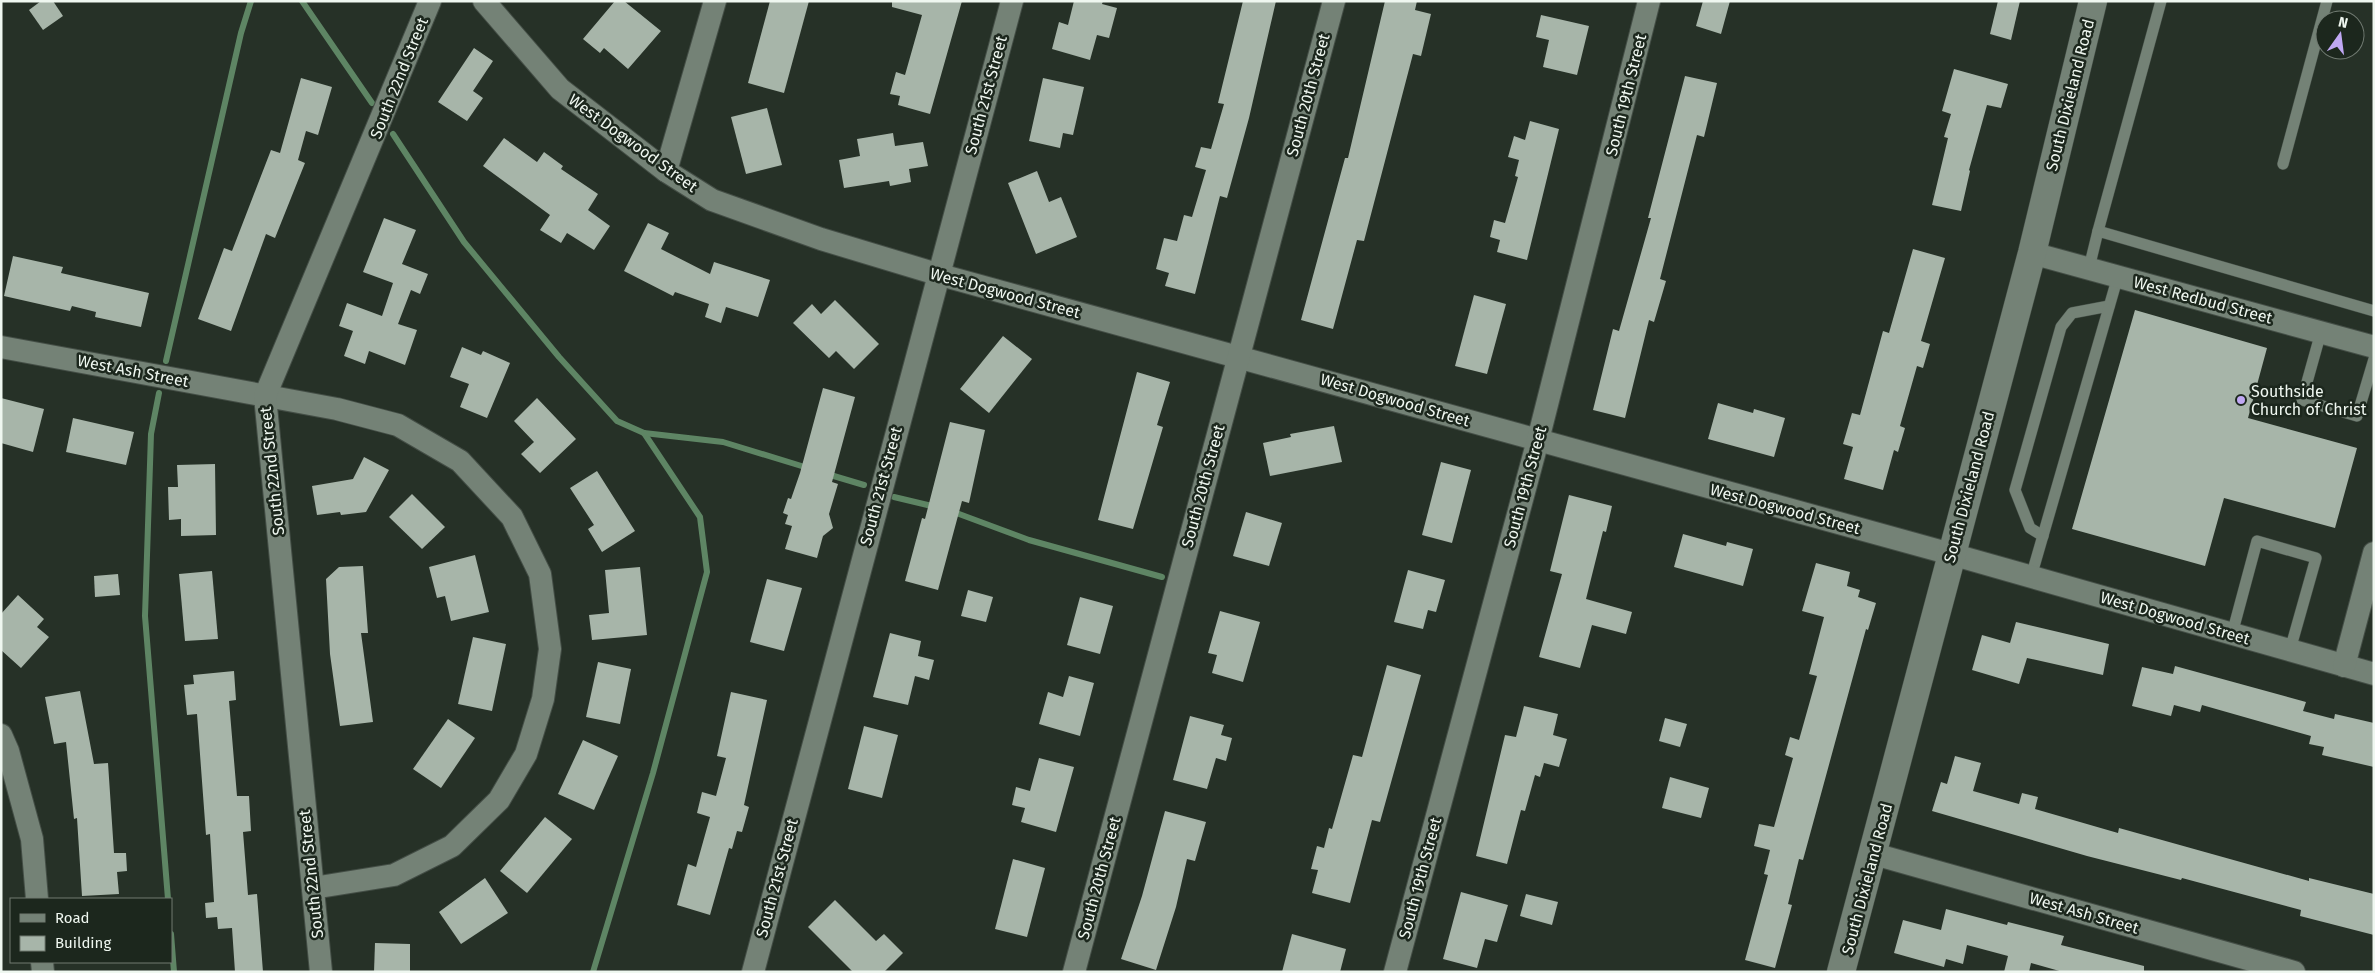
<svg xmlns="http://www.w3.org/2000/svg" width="2375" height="973" font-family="'Fira Sans',sans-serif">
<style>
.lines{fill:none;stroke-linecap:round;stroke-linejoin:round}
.stream{stroke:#5e8564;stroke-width:6}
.building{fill:#a7b5a9}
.lane-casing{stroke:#444e46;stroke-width:12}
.street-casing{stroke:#444e46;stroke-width:24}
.secondary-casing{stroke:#444e46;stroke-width:29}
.lane{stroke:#748276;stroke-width:11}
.street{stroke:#748276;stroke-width:22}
.secondary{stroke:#748276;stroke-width:28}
.poi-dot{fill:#c0a8f3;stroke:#1c271d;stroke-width:2}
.labels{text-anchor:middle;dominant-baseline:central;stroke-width:5;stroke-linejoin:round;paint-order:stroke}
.street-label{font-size:16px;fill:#eff7f0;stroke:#1c271d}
.poi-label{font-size:16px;fill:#eff7f0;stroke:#1c271d;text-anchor:start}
</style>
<rect width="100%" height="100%" fill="#263127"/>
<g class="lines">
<g class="stream">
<path d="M302,1L372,103"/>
<path d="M393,134L464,242L559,357L617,421L644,433L700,517L707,572L653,773L593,972"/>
<path d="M166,361L241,33L251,1"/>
<path d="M159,393L151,434L145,616L168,899"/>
<path d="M644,433L723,442L808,468"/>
<path d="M827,474L864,485"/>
<path d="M894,497L936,507"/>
<path d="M951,511L1029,540L1162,577"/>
<path d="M171,934L174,972"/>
</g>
</g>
<g class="building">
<path d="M41,1H53L63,16L43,30L29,10Z"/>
<path d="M615,1H624L661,31L628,69L604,48L600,53L583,39Z"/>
<path d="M770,1H809L784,93L748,83Z"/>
<path d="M892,1H962L930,114L898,105L900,96L890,94L896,72L905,75L922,15L892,7Z"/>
<path d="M1074,1H1103L1102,4L1117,8L1109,38L1097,35L1090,60L1052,49L1059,22L1068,25Z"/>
<path d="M1243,1H1276L1249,118L1227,198L1220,196L1195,294L1165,286L1169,273L1156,269L1164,238L1177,241L1184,215L1192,217L1206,170L1195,167L1201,147L1211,149L1224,104L1218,103Z"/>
<path d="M1385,1H1417L1415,10L1431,14L1421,56L1413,54L1364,241L1357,240L1333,329L1301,320L1345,158H1348Z"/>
<path d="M1703,1H1730L1721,34L1696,26Z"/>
<path d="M1998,1H2020L2011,40L1990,34Z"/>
<path d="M1541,15L1589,26L1577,75L1543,67L1549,40L1536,37Z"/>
<path d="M474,48L493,61L473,91L483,98L467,121L438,102Z"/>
<path d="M1954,69L2008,84L2001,108L1987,105L1969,170L1970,171L1961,211L1932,205L1948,138L1944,137L1951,114L1942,111Z"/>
<path d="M1685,76L1717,83L1704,137L1697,135L1660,279L1666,281L1654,322L1649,320L1625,418L1593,410L1613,329L1619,331L1651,218H1648Z"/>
<path d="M301,78L332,87L318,135L306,131L298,160L305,163L275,238L266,234L231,331L198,319L224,248L232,251L271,150L280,153Z"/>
<path d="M1043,78L1084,87L1073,135L1063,133L1060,148L1029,141Z"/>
<path d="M767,108L782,165L746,174L731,117Z"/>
<path d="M1530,121L1559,129L1527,260L1497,252L1500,240L1490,237L1494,220L1505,223L1518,177L1515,176L1519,160L1508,157L1514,136L1525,140Z"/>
<path d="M893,133L895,146L923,142L928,166L909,169L911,182L890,186L889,181L844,188L839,160L860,156L857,139Z"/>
<path d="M504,138L537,162L544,152L563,166L561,169L598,194L588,210L610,226L594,250L567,233L561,243L540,230L550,215L483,166Z"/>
<path d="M1037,171L1049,202L1061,197L1077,237L1036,254L1008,183Z"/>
<path d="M384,218L416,230L402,264L428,274L420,294L411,290L398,324L417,330L405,365L369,351L365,364L344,356L353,331L339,326L347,303L382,316L393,283L363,272Z"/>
<path d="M648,223L669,233L661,249L710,274L714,262L770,280L758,317L726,307L721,323L705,317L709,304L675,292L673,296L624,271Z"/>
<path d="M1913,249L1945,258L1921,341L1930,344L1923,368L1917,366L1900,426L1905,428L1898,452L1894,450L1883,490L1844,479L1853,447L1843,444L1852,413L1860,415L1883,331L1889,333Z"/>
<path d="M13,256L63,267L61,273L149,293L141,327L95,317L96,312L72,306L70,311L4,296Z"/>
<path d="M1474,295L1506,304L1487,374L1455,366Z"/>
<path d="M835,300L879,344L854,369L836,351L829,358L793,323L812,304L821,314Z"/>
<path d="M2135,310L2267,348L2248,418L2357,448L2335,528L2224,498L2205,566L2072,529Z"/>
<path d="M1003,336L1032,359L989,413L960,389Z"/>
<path d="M462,347L481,355L483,351L510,363L487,418L460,407L469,384L450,377Z"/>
<path d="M1137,372L1170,382L1157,425L1163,427L1133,529L1098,520Z"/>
<path d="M823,388L855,397L832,482L838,484L829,514L833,528L823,536L817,558L785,549L792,526L785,524L788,515L783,513L788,498L791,499L800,473Z"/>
<path d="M1,398L44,409L33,452L1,443Z"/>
<path d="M537,398L576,439L540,473L521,454L534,442L514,421Z"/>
<path d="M1718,403L1753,413L1754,409L1785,418L1774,457L1708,439Z"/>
<path d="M73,418L134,432L126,465L66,452Z"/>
<path d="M950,422L985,430L969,503L962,501L938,590L905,581L922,518L925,519Z"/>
<path d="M1334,426L1342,462L1270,476L1263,443L1291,437L1290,434Z"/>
<path d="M364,457L389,470L366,512L341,515L340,512L317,515L312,486L353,479Z"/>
<path d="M1441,462L1471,470L1452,543L1422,535Z"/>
<path d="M215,464L216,535L181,536V519L169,520L168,487H178L177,465Z"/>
<path d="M597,471L635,531L602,552L588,529L594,525L570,488Z"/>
<path d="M412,494L445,527L422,549L389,517Z"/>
<path d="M1569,495L1612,506L1606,532L1603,531L1586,599L1632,612L1626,634L1592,625L1580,668L1539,657L1562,574L1550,571Z"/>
<path d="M1246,512L1282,523L1269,566L1233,556Z"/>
<path d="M1683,534L1726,546L1727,542L1753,549L1743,586L1674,567Z"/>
<path d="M475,555L489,612L451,621L445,596L437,598L429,567Z"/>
<path d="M1816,563L1850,572L1847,586L1860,590L1858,597L1876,603L1868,630L1866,629L1803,860L1799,859L1788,904L1792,905L1775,968L1745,960L1768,875L1764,874L1770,850L1754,846L1759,824L1774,827L1793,758L1785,755L1790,737L1799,740L1817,676L1809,674L1824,617L1802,611Z"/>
<path d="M363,566L368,633H361L373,722L340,726L330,654L326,579L339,567Z"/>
<path d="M640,567L647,635L592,640L589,615L609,613L605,570Z"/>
<path d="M1408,570L1445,580L1436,612L1428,610L1423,629L1394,622Z"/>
<path d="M212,571L218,639L185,641L179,574Z"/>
<path d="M118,574L120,595L95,597L94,576Z"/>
<path d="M767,579L802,588L784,651L750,642Z"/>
<path d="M968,590L993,597L986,622L961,616Z"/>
<path d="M18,595L44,619L37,627L49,637L21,668L1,650V614Z"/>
<path d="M1080,597L1113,606L1100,654L1067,645Z"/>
<path d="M1220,611L1260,622L1243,682L1212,673L1217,655L1208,653Z"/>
<path d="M2016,622L2109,644L2103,675L2027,658L2019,684L1972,670L1982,635L2010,643Z"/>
<path d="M890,633L921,641L918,656L934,660L929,680L915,676L908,705L873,697Z"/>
<path d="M473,637L506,644L492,711L458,704Z"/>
<path d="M598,662L631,669L620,724L586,717Z"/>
<path d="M1387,665L1421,675L1380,822L1372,820L1350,903L1312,893L1318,870L1311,869L1317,846L1324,848L1329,828L1332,829L1353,755L1362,757Z"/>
<path d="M2175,666L2306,702L2303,711L2334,719L2335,714L2374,723V767L2322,755L2324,747L2309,744L2311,736L2202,705L2200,712L2174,705L2171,716L2132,706L2142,667L2173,674Z"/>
<path d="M234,671L236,700L229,701L237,796H249L251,831L243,832L248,895L257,894L263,972H235L232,928L218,929L217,917L206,918L205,903L214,902L210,834L206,835L197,714L187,715L184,685L194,684L193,675Z"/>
<path d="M1069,676L1094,683L1080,736L1039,724L1048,692L1063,697Z"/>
<path d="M80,691L94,764L108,763L114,853H126L127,871L117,872L119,894L82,896L77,818L74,819L66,742L54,744L45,697Z"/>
<path d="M731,692L767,700L744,805L749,807L742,832L737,831L732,849L729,848L710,915L677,905L688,864L696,867L710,817L697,813L702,792L716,796L726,758L717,756Z"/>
<path d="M1524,706L1558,714L1553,735L1567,739L1559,767L1544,763L1540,777L1535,775L1525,811L1521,810L1507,864L1476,856L1505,735L1516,737Z"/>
<path d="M1190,716L1224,725L1221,735L1232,738L1226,761L1216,758L1207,789L1173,780Z"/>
<path d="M1665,718L1687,724L1680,747L1659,741Z"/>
<path d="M448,719L475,738L441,788L413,769Z"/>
<path d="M864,726L898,735L882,798L848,789Z"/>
<path d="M583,740L618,756L594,810L558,794Z"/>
<path d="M1955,756L1981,763L1973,791L2019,804L2022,793L2038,797L2035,809L2118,833L2119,828L2309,881V878L2374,894V935L2300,916L2301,910L2182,878L2181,880L2087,856L1932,811L1941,782L1947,784Z"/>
<path d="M1039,758L1074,767L1056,832L1021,822L1025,808L1012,805L1016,787L1030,791Z"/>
<path d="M1670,777L1709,788L1701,818L1662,808Z"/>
<path d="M1165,811L1206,822L1195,861L1187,859L1176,907L1156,970L1121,959L1142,896Z"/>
<path d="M545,817L572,839L527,893L500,871Z"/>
<path d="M1013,859L1045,868L1027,937L995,929Z"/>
<path d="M485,878L508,913L461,944L439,912Z"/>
<path d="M1461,892L1508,905L1497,942L1485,939L1477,968L1443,959Z"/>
<path d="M1526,894L1558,902L1552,925L1520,916Z"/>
<path d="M835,900L876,941L884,934L903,953L884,972H853L808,927Z"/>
<path d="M1946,909L2007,925L2008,922L2064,936L2061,945L2144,966V972H2063L2031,963L2029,972H2004L2008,956L1967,945L1963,964L1946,959L1944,967L1894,953L1903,920L1941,930Z"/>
<path d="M1292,934L1346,949L1340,972H1282Z"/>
<path d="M375,943L410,944V972H374Z"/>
</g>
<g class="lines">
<g class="lane-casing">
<g id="lane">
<path d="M2283,164L2327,1"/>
<path d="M2098,231L2161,1"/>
<path d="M2089,268L2098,231L2374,311"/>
<path d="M2321,332L2302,400L2357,416L2374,359"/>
<path d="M2043,536L2030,528L2015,490L2061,327L2072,313L2109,306"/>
<path d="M2031,577L2118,276"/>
<path d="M2232,634L2257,541L2316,558L2290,650"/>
</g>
</g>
<g class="street-casing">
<g id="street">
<path d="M484,1L560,89L666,171L712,200L821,239L937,274L1951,554L2374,674"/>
<path d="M666,171L715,1"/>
<path d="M2032,253L2374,347"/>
<path d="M1,347L337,409L398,425L460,461L512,517L540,574L550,649L543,699L526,754L499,800L452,846L394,875L313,888"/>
<path d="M2344,666L2374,553"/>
<path d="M1,735L8,751L32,839L37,899"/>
<path d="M1874,854L2294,972"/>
<path d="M42,962L43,972"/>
<path d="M321,972L265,396L430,1"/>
<path d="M753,972L1012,1"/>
<path d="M1074,972L1334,1"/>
<path d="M1395,972L1538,440L1649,1"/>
</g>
</g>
<g class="secondary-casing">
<path id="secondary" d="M1841,972L2032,253L2093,1"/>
</g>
<use href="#lane" class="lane"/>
<use href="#street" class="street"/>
<use href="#secondary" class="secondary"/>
</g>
<circle class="poi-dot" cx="2241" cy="400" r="5"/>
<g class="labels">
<g class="street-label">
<text transform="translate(399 78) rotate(-68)">South 22nd Street</text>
<text transform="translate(986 95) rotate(-75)">South 21st Street</text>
<text transform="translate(1308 95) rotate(-75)">South 20th Street</text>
<text transform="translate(1626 95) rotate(-76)">South 19th Street</text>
<text transform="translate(2070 95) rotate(-76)">South Dixieland Road</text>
<text transform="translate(633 143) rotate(36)">West Dogwood Street</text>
<text transform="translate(1005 293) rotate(15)">West Dogwood Street</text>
<text transform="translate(2203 300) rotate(15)">West Redbud Street</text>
<text transform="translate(133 371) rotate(11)">West Ash Street</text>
<text transform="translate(1395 400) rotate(16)">West Dogwood Street</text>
<text transform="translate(272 471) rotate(-96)">South 22nd Street</text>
<text transform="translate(881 486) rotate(-75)">South 21st Street</text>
<text transform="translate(1203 486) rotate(-75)">South 20th Street</text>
<text transform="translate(1525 487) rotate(-75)">South 19th Street</text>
<text transform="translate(1969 487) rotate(-75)">South Dixieland Road</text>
<text transform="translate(1785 509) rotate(15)">West Dogwood Street</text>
<text transform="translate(2175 618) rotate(16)">West Dogwood Street</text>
<text transform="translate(311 874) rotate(-96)">South 22nd Street</text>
<text transform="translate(777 878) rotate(-75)">South 21st Street</text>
<text transform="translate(1099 878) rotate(-75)">South 20th Street</text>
<text transform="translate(1420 878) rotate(-75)">South 19th Street</text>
<text transform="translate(1867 879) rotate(-75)">South Dixieland Road</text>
<text transform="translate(2084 913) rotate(16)">West Ash Street</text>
</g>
<g class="poi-label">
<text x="2251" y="391">Southside<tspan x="2251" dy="18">Church of Christ</tspan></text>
</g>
</g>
<rect width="2375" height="973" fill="none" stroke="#eff7f0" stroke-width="5"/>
<rect x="10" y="898" width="162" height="65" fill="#1c271d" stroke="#707a71"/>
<rect x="20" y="914" width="25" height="8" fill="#748276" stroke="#707a71"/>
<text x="55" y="923" font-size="15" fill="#eff7f0">Road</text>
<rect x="20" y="936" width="25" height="15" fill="#a7b5a9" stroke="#707a71"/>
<text x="55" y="948" font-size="15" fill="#eff7f0">Building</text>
<g transform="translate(2340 35) rotate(14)"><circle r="24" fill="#1c271d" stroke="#707a71"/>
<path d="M0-4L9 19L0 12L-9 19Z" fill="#c0a8f3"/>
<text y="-8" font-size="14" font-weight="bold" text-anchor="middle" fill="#eff7f0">N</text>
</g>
</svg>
